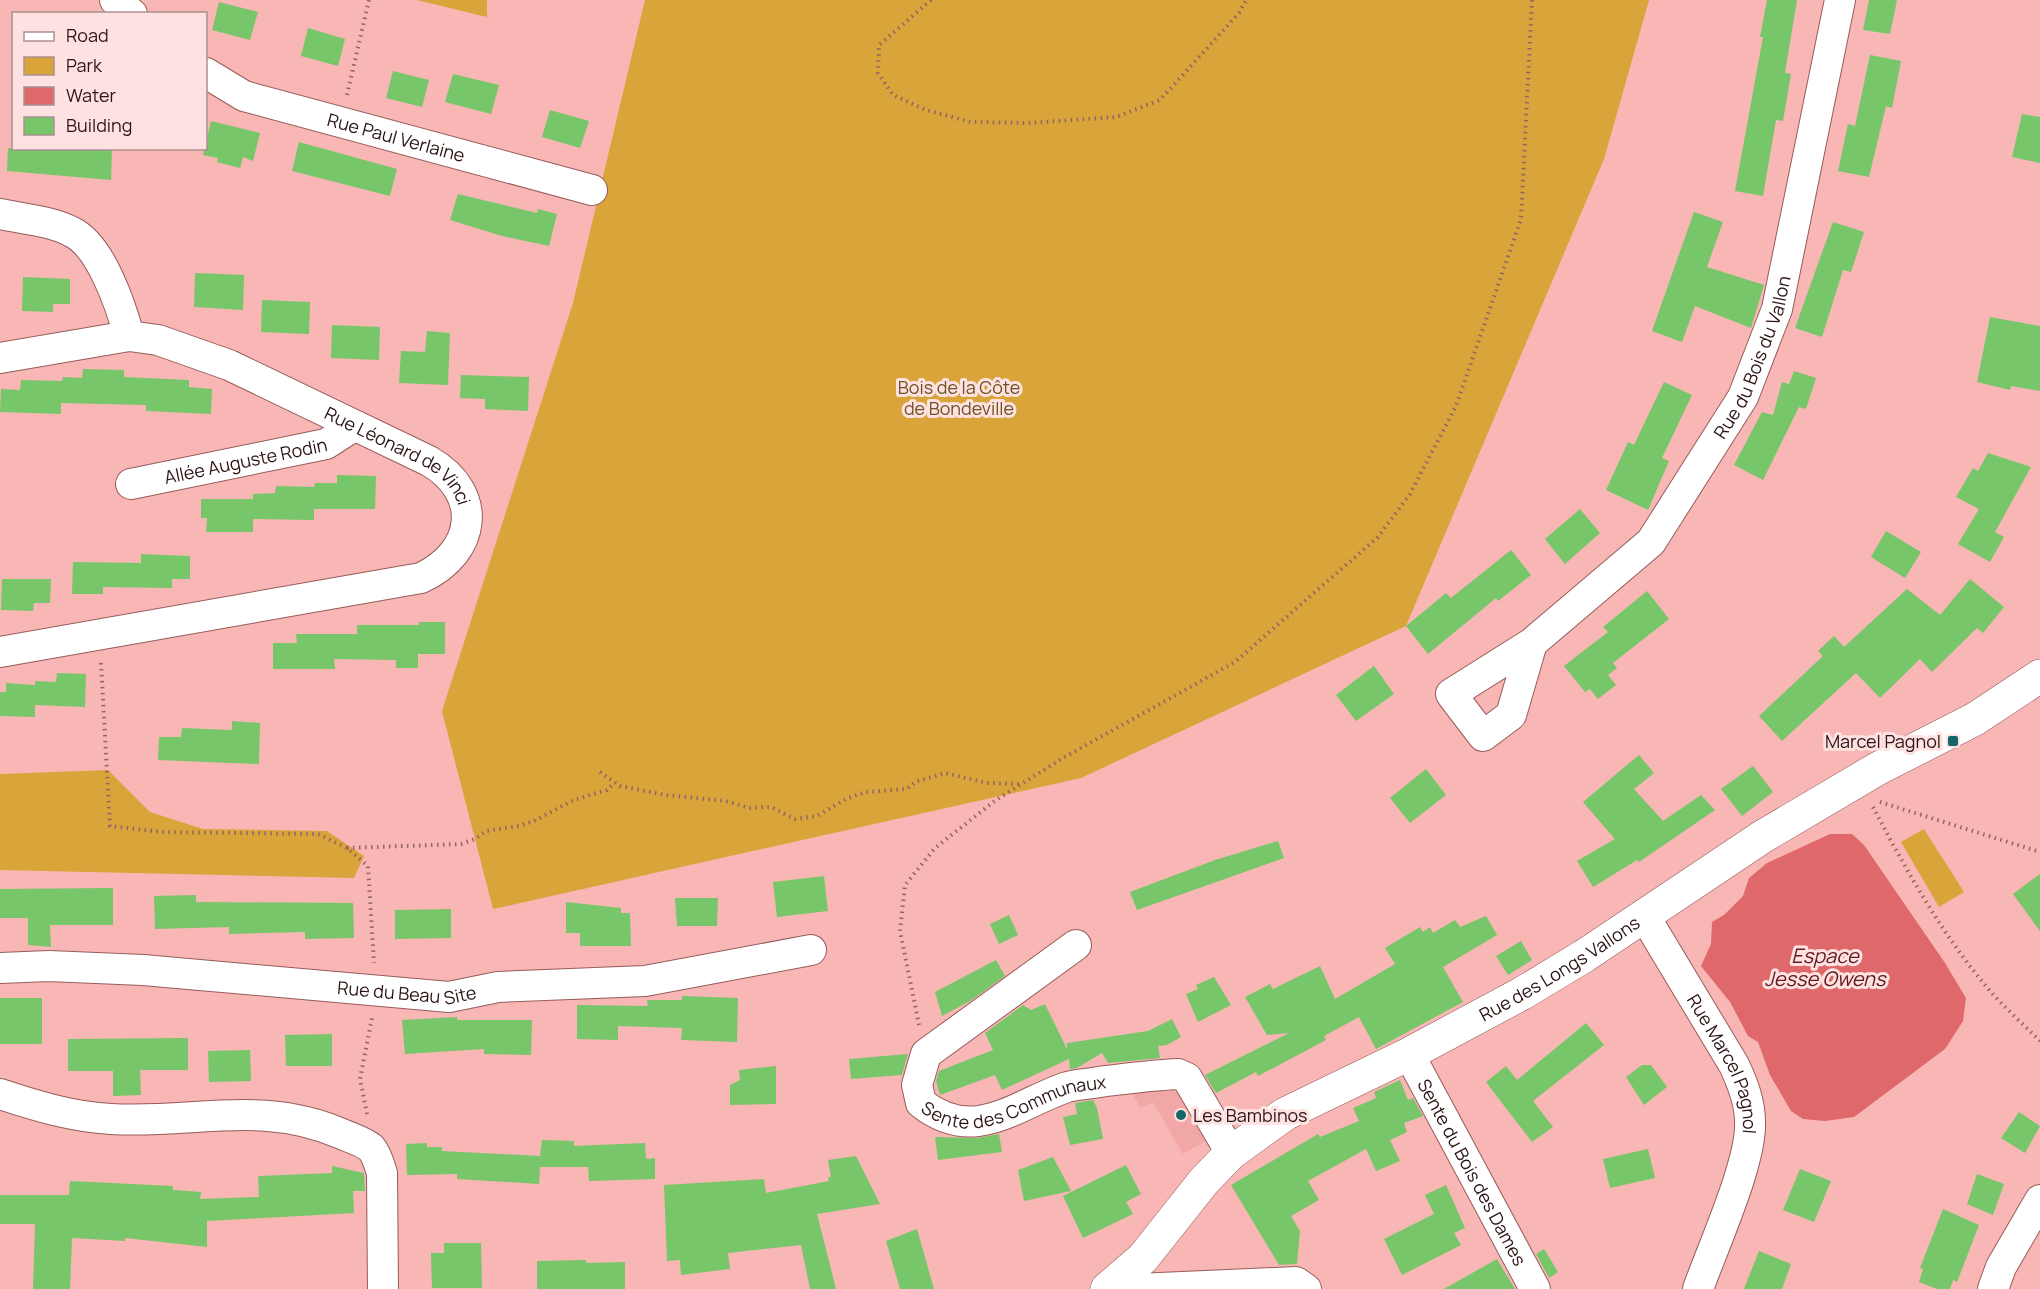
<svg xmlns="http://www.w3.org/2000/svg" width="2040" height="1289" font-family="Manrope,sans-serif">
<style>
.built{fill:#f1a7a5}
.green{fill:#d9a43a}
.water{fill:#df686a}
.building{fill:#77c669}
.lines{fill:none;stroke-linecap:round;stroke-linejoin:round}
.minor-casing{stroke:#965c5b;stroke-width:32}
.tertiary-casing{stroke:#965c5b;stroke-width:34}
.path{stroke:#916564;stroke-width:4;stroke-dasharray:1.5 4.5;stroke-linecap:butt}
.minor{stroke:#fff;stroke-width:30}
.tertiary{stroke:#fff;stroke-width:33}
.poi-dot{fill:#166569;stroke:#fee2e1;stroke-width:2}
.labels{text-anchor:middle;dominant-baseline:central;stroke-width:6;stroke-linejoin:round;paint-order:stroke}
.street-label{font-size:18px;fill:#2c1414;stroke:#fee2e1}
.park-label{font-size:18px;fill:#6c5324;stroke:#fee2e1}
.poi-label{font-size:18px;fill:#2c1414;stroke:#fee2e1;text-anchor:end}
.water-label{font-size:20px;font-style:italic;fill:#63171e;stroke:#fee2e1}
</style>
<rect width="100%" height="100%" fill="#f8b6b4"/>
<path class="built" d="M1179,1082L1212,1137L1183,1154L1153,1102L1141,1108L1126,1085Z"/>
<g class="green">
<path d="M417,0H487V17Z"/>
<path d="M645,0H1649L1604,159L1406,626L1081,778L493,909L442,711L573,303Z"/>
<path d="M108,770L150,812L203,829L327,831L364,856L354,878L0,870V774Z"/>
<path d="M1924,829L1964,892L1939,907L1901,842Z"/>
</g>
<path class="water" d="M1830,834H1852L1864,845L1945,963L1966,998L1963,1021L1945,1049L1854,1117L1825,1121L1803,1119L1791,1111L1770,1075L1758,1042L1748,1036L1730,1002L1701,966L1711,944L1712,922L1724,915L1743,896L1749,878L1767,863Z"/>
<g class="building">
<path d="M1767,0H1797L1785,73L1791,74L1783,121L1776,120L1763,196L1735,191L1763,37H1760Z"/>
<path d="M1869,0H1897L1890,34L1863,30Z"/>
<path d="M219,2L258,12L250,40L212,30Z"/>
<path d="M308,28L345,39L338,66L301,56Z"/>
<path d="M1870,55L1901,61L1892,108L1886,106L1869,177L1838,171L1848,124L1855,126Z"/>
<path d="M393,71L429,80L422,107L386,98Z"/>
<path d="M453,74L499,85L491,114L445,102Z"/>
<path d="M550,110L589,121L580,148L542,137Z"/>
<path d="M2022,114L2040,117V163L2012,157Z"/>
<path d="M211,121L260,133L253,161L243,157L240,168L217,162L218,158L203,155Z"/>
<path d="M299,142L397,169L390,196L292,171Z"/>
<path d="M8,148H112L111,180L7,171Z"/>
<path d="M458,194L537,213L538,209L557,214L549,246L502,236L450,220Z"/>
<path d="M1694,212L1723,222L1707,267L1764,285L1751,328L1695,306L1682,342L1652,331Z"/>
<path d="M1833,222L1864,232L1851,272L1843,270L1822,337L1795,328Z"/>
<path d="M195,273L244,275L243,310L194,307Z"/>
<path d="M23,277L70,279V304H53V312L22,311Z"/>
<path d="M262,300L310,302L309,334L261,332Z"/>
<path d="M1990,317L2040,326V391L2011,386L2010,390L1977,382Z"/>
<path d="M332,325L380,327L379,360L331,358Z"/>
<path d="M427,331L450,333L448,385L399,383L401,351L425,352Z"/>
<path d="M83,369L124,370V377L189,380V387L212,389L211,414L146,411V405L61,403V414L0,412L1,389L20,390L21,380L62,381L63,377L82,378Z"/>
<path d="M1794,371L1816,378L1806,409L1799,407L1763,480L1734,465L1762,412L1773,415L1782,382L1789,384Z"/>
<path d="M461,375L529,377L528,411L485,409V399L460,398Z"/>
<path d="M1664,382L1692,395L1662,458L1669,461L1648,510L1606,490L1628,442L1634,445Z"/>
<path d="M1988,453L2031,467L1995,532L2004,537L1990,562L1958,544L1979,509L1956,497L1973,468L1978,471Z"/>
<path d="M337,475L376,476L375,509H314V520L253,519V532H206L207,518H201V499H253V494L275,493L276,486L314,487L315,483H337Z"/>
<path d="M1580,509L1600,533L1565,564L1545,539Z"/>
<path d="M1886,531L1921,552L1905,578L1871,557Z"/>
<path d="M1511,550L1531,575L1498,601L1496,598L1428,654L1406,626L1446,593L1451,598Z"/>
<path d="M141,554L190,556V579H172V588L103,587V594H72L73,562L141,563Z"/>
<path d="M2,579H51L50,603H34L33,611L1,610Z"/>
<path d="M1970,579L2004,607L1983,633L1977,628L1932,672L1920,659L1880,698L1856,673L1782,741L1759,716L1823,656L1818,651L1834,636L1844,647L1907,589L1940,615Z"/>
<path d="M1647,591L1669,619L1613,663L1617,668L1608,675L1616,685L1598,699L1590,689L1585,692L1564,666L1608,632L1603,627Z"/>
<path d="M419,622H445V654H418V668H396V660L334,659L335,669H273V643H297L296,634H357V625H419Z"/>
<path d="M1374,666L1394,694L1356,721L1336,695Z"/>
<path d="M57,673L86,674L85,707L35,705V717L0,716V692H6V683L35,685V681L56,682Z"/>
<path d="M232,721L260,723L259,764L158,760L159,737H181L182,728L232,730Z"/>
<path d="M1639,755L1654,773L1634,789L1663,821L1701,795L1715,810L1639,862L1637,860L1593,887L1577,861L1615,839L1583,802Z"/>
<path d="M1753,766L1773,792L1742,816L1721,789Z"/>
<path d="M1426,769L1446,795L1410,823L1390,798Z"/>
<path d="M1278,841L1284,858L1137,910L1130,892L1215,860Z"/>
<path d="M2040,874V931L2013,894Z"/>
<path d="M824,876L828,911L777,917L773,882Z"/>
<path d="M113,888V925H50L51,947L28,945V918H0V889Z"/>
<path d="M196,895V902L353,903L354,938L305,939V932L229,934V927L155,929L154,896Z"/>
<path d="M675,898H718L717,926H677Z"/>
<path d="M566,902L621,908V913H630L631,946H580V933H566Z"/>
<path d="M451,909V938L395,939V910Z"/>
<path d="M1009,915L1018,935L999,944L990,924Z"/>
<path d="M1486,916L1497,935L1443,967L1463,1002L1376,1049L1359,1017L1324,1036L1326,1040L1258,1076L1256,1072L1216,1093L1205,1075L1289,1033L1267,1035L1245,997L1270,984L1273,989L1320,966L1335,999L1395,964L1385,948L1420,927L1423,932L1430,927L1433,933L1455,920L1460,927Z"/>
<path d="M1521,941L1532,960L1508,975L1496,956Z"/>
<path d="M996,960L1005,976L970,1001L942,1016L935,992Z"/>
<path d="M1214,977L1231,1005L1198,1022L1186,994L1198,989L1196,985Z"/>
<path d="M682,996L738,998L737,1042L681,1040L682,1028L618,1026V1040L577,1039V1005L648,1006L647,1000H682Z"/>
<rect x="0" y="998" width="42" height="46"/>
<path d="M1045,1004L1067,1049V1043L1148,1031L1172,1019L1181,1037L1167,1045L1158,1046L1160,1058L1108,1063L1102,1053L1077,1068L1070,1069L1069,1059L1002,1090L995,1075L940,1095L936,1081L939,1071L993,1050L985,1033L1023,1005L1031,1010Z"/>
<path d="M457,1017V1020H532L531,1055L484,1054V1049L405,1054L402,1020Z"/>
<path d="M1586,1023L1604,1045L1533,1101L1553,1127L1532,1142L1486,1082L1506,1066L1517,1080Z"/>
<path d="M332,1034V1066H286L285,1035Z"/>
<path d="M188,1038V1070H140L141,1095L113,1096V1071H68V1039Z"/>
<path d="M250,1050L251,1081L209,1082L208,1051Z"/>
<path d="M908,1054L902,1075L851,1079L849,1059Z"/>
<path d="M1642,1065H1651L1667,1087L1644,1105L1626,1077Z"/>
<path d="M776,1066V1104L730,1105V1085L740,1080L739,1070Z"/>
<path d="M1400,1080L1408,1100L1413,1098L1423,1116L1404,1123L1407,1132L1390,1140L1400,1161L1376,1171L1366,1149L1308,1181L1319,1200L1291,1216L1300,1231L1297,1264L1279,1265L1231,1185L1318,1134L1320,1137L1359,1121L1353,1108L1376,1098L1374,1092Z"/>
<path d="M1093,1100L1097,1108L1103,1139L1070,1145L1063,1117L1077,1114L1075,1103Z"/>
<path d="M2019,1112L2040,1126L2025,1153L2001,1138Z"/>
<path d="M999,1134L1002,1152L938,1160L935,1137L977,1138Z"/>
<path d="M542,1140L574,1141V1146L645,1143L646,1159L655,1158V1179L589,1181L588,1167H540L539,1184L457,1179V1174L407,1175L406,1144L427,1143V1147H442V1151L540,1156Z"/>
<path d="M1648,1149L1655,1178L1610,1188L1603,1159Z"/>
<path d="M856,1156L880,1204L817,1214L836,1289H810L801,1245L728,1253L730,1269L681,1275L680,1260L667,1261L664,1185L764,1179L766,1193L829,1181L828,1177H831L828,1160Z"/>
<path d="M1053,1157L1071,1191L1024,1201L1018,1170Z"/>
<path d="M1126,1165L1141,1194L1126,1202L1133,1214L1083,1238L1063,1196Z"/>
<path d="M332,1166L364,1173L365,1191H353L354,1213L207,1221V1247L125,1238V1241L72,1238L70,1289H33L35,1224H0V1195H69L70,1181L173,1186V1190L201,1192L200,1199L259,1197L258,1176L332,1173Z"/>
<path d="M1800,1169L1831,1181L1814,1222L1783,1210Z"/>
<path d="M1977,1174L2004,1184L1993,1215L1967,1204Z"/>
<path d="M1446,1185L1465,1228L1454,1233L1461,1245L1402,1275L1384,1239L1434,1214L1425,1195Z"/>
<path d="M1943,1209L1979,1225L1957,1282L1953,1280L1950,1289H1937L1919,1282L1923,1269L1920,1268Z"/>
<path d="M917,1229L934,1289H900L886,1241Z"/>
<path d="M444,1243H481L482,1288H432L431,1253H444Z"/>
<path d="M1544,1249L1558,1272L1549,1278L1536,1254Z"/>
<path d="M1759,1251L1791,1264L1782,1289H1744Z"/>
<path d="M1497,1259L1515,1289H1444Z"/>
<path d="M586,1260V1263L625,1262V1289H537V1261Z"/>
</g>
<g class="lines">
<g class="minor-casing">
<g id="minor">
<path d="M115,0L132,14"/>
<path id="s1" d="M206,73L244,96L592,190"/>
<path d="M0,214C23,219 52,221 72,232C101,246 121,306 129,336"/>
<path id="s2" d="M0,358L129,336L158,340L229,365L429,461C484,493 477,552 421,578L0,652"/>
<path id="s3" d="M131,484L326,444L354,426"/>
<path id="s4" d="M1532,643L1511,715L1483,736L1451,694L1532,643L1651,542L1743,397L1777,309L1840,0"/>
<path id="s5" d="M1645,917L1734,1065C1743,1084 1750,1102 1750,1122C1752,1162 1712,1249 1698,1289"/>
<path id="s6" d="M1076,945L926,1054L917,1085L921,1103C974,1145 1015,1105 1067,1087C1077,1084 1089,1084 1099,1082C1125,1079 1151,1075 1178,1074L1187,1078L1231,1153"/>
<path id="s7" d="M0,968L49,966L143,970L449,997L498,987L645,981L811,950"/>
<path id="s8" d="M1409,1054L1535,1289"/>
<path d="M0,1094C36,1106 73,1117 111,1119C194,1124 262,1099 342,1134C351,1138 364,1142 371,1148C377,1155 379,1164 382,1173L383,1289"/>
<path d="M1137,1289L1296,1282L1306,1289"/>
<path d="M1993,1289L2001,1267L2040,1200"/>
</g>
</g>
<g class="tertiary-casing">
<g id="tertiary">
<path id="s9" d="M1107,1289L1143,1258L1204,1181L1231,1153L1285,1114L1409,1054L1521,994L1584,956L1762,837L1877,769L1975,719L2040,676"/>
</g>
</g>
<g class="path">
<path d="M931,0L879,45L878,73L893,95L926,110L971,122L1028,123L1116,117L1160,100L1239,13L1246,0"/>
<path d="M347,95L369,0"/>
<path d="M101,663L110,826L163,832L318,834L347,848L368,866L374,963"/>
<path d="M600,772L620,786L666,795L726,801L749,808L771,807L795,819L817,816L848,798L866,792L907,789L915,782L945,773L987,783L1021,784"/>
<path d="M1880,802L2040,852"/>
<path d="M1873,807C1906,870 1944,938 1991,992C2006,1009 2024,1025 2040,1041"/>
<path d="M347,848L461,844L475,839L486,831L519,826L534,821L574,800L607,790L614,783"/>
<path d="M919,1025L900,931L905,885L935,848L996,800L1063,758L1235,662L1378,537L1410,494L1456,406L1521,219L1532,0"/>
<path d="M367,1114L360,1079L372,1018"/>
</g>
<use href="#minor" class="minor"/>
<use href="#tertiary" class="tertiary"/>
</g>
<g class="poi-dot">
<rect x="1947" y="735" width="12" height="12" rx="3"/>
<circle cx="1181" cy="1115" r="6"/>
</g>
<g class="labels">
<g class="street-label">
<text stroke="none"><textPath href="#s1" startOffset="202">Rue Paul Verlaine</textPath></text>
<text stroke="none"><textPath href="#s4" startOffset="627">Rue du Bois du Vallon</textPath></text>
<text stroke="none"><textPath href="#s3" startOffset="117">Allée Auguste Rodin</textPath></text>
<text stroke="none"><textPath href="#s2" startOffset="429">Rue Léonard de Vinci</textPath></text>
<text stroke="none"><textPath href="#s9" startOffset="562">Rue des Longs Vallons</textPath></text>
<text stroke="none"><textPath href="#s7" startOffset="408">Rue du Beau Site</textPath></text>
<text stroke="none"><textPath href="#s5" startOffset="168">Rue Marcel Pagnol</textPath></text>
<text stroke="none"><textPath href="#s6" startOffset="336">Sente des Communaux</textPath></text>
<text stroke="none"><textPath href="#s8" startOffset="134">Sente du Bois des Dames</textPath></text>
</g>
<g class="park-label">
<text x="959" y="387">Bois de la Côte<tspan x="959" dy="21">de Bondeville</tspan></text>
</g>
<g class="poi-label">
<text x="1941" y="741">Marcel Pagnol</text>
<text x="1193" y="1115" text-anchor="start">Les Bambinos</text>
</g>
<g class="water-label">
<text x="1825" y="955">Espace<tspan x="1825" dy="23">Jesse Owens</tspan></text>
</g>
</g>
<rect x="12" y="12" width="195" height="138" fill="#fee2e1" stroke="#aa908f" stroke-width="1.5"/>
<rect x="24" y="32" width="30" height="9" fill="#ffffff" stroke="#aa908f" stroke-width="1.5"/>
<text x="66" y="42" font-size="18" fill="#2c1414">Road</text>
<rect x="24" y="57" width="30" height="18" fill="#d9a43a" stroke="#aa908f" stroke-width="1.5"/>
<text x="66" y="72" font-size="18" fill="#2c1414">Park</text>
<rect x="24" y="87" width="30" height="18" fill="#df686a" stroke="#aa908f" stroke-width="1.5"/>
<text x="66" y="102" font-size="18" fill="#2c1414">Water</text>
<rect x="24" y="117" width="30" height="18" fill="#77c669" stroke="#aa908f" stroke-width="1.5"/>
<text x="66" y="132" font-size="18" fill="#2c1414">Building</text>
</svg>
